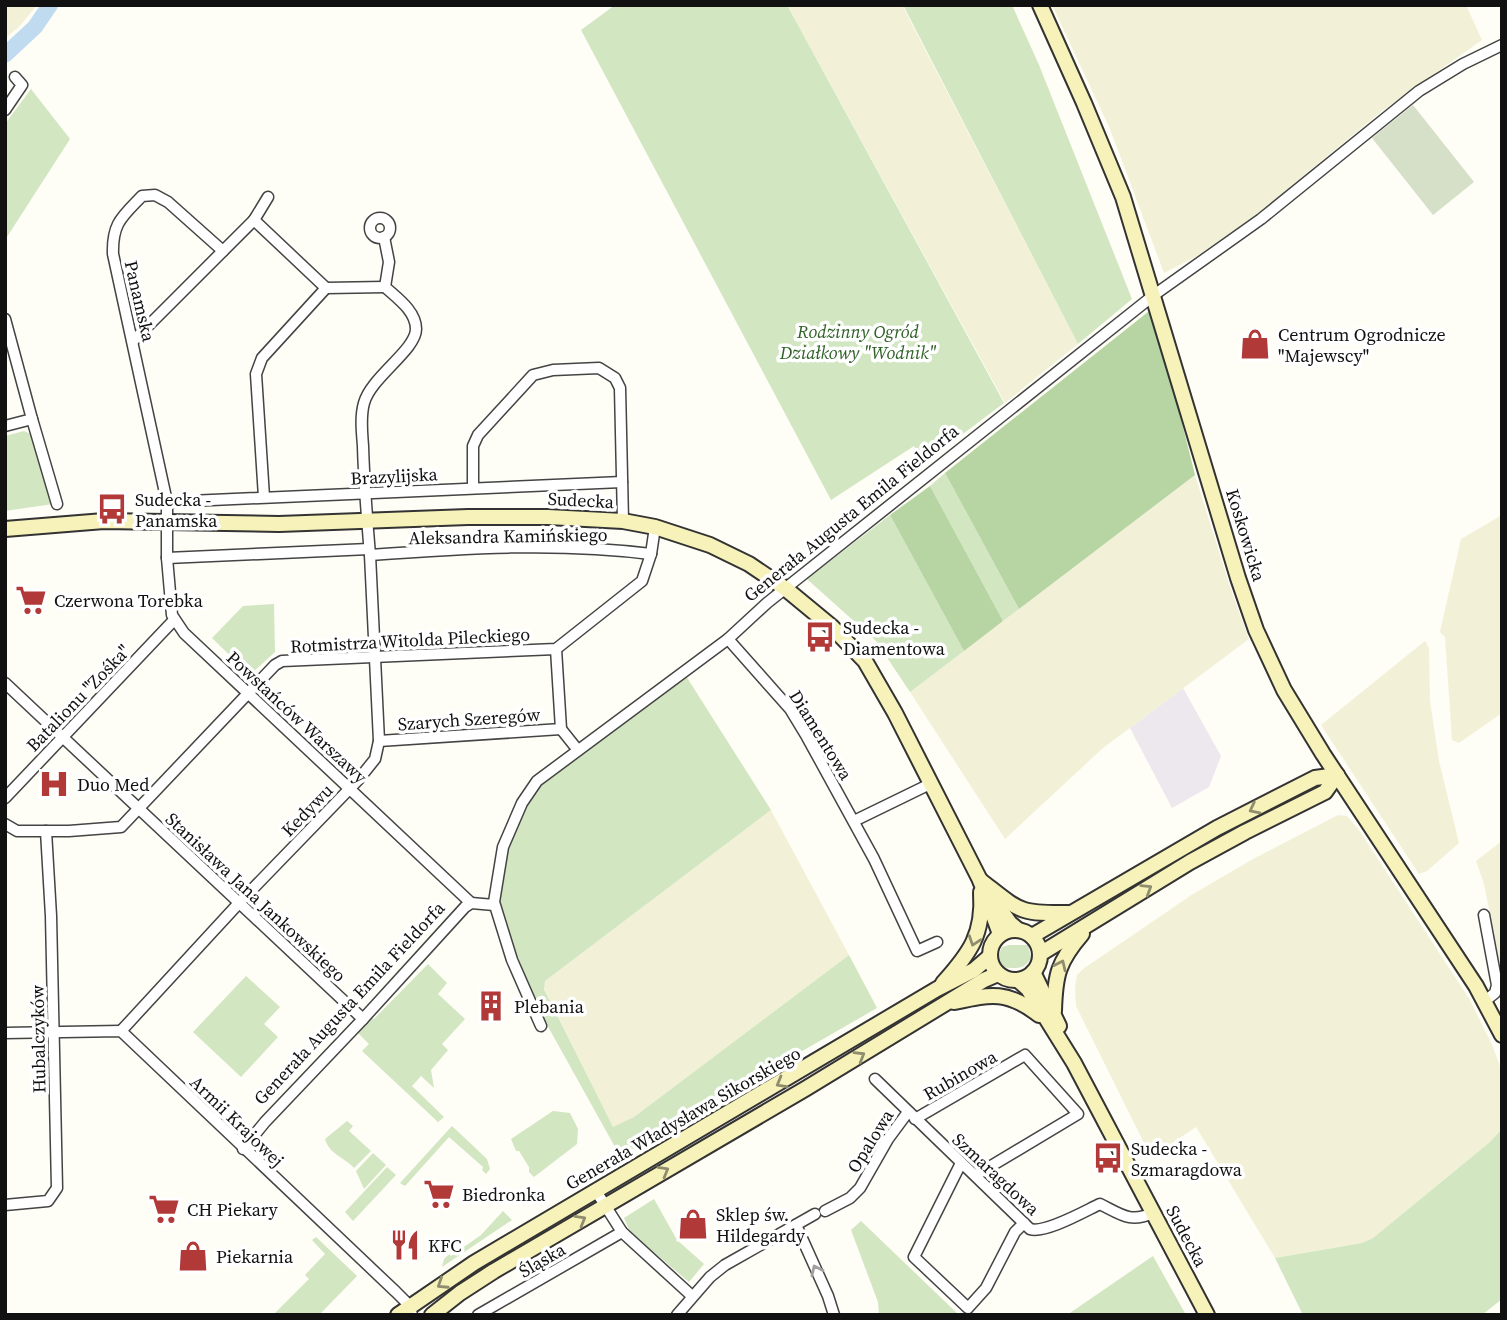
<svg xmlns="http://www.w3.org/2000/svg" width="1507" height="1320" font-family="'Source Serif 4',serif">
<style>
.industrial{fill:#ede7ee}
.farmland{fill:#f2f1d8}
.green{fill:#d2e6c2}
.forest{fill:#b7d4a3}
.cemetery{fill:#d6dfc7}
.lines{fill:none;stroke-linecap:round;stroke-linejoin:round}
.river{stroke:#c0dbf0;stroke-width:16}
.street-casing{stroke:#444;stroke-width:13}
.secondary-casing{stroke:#333;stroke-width:18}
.street{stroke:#fff;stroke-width:10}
.secondary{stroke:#f6f2b9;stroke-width:14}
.oneway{stroke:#8f8d6d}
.oneway2{stroke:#a0a0a0}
.labels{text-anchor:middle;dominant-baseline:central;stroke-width:7;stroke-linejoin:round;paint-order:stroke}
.street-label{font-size:18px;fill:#111;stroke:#fff}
.park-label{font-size:18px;font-style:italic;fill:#306228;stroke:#fff}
.poi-label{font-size:18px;fill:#111;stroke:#fff;text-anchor:start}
</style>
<rect width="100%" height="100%" fill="#fefdf6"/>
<path class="industrial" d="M1183,688L1221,756L1209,787L1172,808L1130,728Z"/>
<g class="farmland">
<path d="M5,5H37L19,27L5,38Z"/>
<path d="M787,5H902L1078,344L1005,403Z"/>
<path d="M1052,5H1466L1482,40L1382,111L1253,217L1195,257L1164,273L1110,129Z"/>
<path d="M1195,475L1232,593L1249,639L1103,748L1005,839L910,692Z"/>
<path d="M1502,515V713L1459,743L1452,740L1445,637L1440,632L1461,539Z"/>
<path d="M1425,641L1429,648L1430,701L1439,761L1459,843L1427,871L1419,874L1321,725Z"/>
<path d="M771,810L849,955L634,1117L613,1128L544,988L545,981Z"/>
<path d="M1338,815L1347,816L1359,830L1470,1000L1493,1047L1502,1072V1129L1490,1142L1373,1238L1362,1243L1275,1258L1196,1127L1165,1148L1154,1151L1145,1145L1076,1006L1075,988L1077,975L1083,969L1193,894L1253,859Z"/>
<path d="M1502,841V976L1484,884L1476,861Z"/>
</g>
<g class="green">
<path d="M615,5H787L1004,403L923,464L914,446L831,500L581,30Z"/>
<path d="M903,5H1012L1039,65L1132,299L1078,344Z"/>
<path d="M31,89L70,139L5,240V124Z"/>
<path d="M24,431L35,436L53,504L5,511V436Z"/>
<path d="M945,473L1019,609L1003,621L930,486Z"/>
<path d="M890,515L964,651L910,692L876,641L807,579Z"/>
<path d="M274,604L275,652L250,675L212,638L243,606Z"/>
<path d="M686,676L771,810L545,981L544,989L613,1127L634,1117L849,955L877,1008L620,1156L536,1005L498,905L510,839L535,790Z"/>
<path d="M1009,945H1028L1031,958C1024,971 1014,968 1001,967L998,956L1002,947Z"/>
<path d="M428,964L447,983L438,994L465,1019L442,1044L448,1050L431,1070L434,1088L421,1076L412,1086L444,1117L438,1122L362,1051L369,1044L357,1032L370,1017L374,1019Z"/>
<path d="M246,976L280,1007L264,1024L278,1037L241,1077L193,1032Z"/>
<path d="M553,1111L570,1113L578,1129L577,1144L534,1177L529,1172V1167L519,1151H516L511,1139Z"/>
<path d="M347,1121L353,1126L349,1131L371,1151L354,1168C344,1157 329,1154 325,1139Z"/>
<path d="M452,1126L487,1159L490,1169L486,1174L482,1170L483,1167L449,1137L405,1186L400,1183Z"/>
<path d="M1502,1129V1299L1482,1315H1303L1275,1258L1362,1243L1373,1238L1490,1142Z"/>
<path d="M373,1153L386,1165L364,1189L356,1171Z"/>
<path d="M387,1167L396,1175L353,1221L345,1212Z"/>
<path d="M654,1199L677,1240L704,1264L689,1282L630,1232L624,1218Z"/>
<path d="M503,1211L512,1220L442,1267L444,1259L449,1254L451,1256L481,1235Z"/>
<path d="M861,1221L959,1315H879L878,1302L851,1230Z"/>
<path d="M316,1237L357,1276L319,1315H273L309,1279L305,1275L325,1254L312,1240Z"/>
<path d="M1153,1256L1186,1315H1067Z"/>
</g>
<g class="forest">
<path d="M1153,308L1195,475L1019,609L945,473Z"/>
<path d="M930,486L1003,621L964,651L890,515Z"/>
</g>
<path class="cemetery" d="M1413,105L1474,182L1433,215L1372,138Z"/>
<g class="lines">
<path class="river" d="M5,55L35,27L50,5"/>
<g class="street-casing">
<g id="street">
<path d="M5,110L22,85L15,77"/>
<circle cx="380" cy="228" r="10"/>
<path d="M254,220L268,197"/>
<path d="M384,237L389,262L385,287C397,298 416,311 416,329C416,350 371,377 364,403C360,417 362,432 363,446C364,483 367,519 370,555C462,548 559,542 651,554"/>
<path d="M223,251L168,202L155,195L142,196C122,217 112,223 113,254L167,502V558L172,615L184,633L471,903"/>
<path d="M326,288L385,287"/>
<path d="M5,319L32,419L5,426"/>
<path d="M133,341L254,220L326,288"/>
<path d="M32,419L57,504"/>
<path d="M473,487V446L478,435L533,375L553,370L599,368L615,378L620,388L623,521"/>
<path d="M264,497L256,374L262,358L326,288"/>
<path d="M167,502L622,482"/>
<path d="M167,558L369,549"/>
<path d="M728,639L790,709L807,737L874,859L917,951L937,942"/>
<path d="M5,683L363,1019"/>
<path d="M561,729L577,749"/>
<path d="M379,741L561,729L556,649"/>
<path d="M5,798L174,620"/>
<path d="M854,821L930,784"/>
<path d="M5,824L17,831H69L121,827L275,665L282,661L556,649L642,581L651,554L655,527"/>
<path d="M1484,915L1497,985L1495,993L1485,1001"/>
<path d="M541,1026L512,960L494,902L503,847L522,803L537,781L728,639L767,603L1154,295L1261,219L1419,91L1463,64L1502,45"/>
<path d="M121,1031L239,903L359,779L375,759L379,741L370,555"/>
<path d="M5,1033L121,1031L396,1292L410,1306L412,1315"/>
<path d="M875,1079L1030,1229C1045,1234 1085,1211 1100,1204C1122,1215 1130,1223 1153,1213"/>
<path d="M915,1119L1025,1055L1078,1114L976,1175"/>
<path d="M243,1149L265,1122L363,1019L465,907L471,903L494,905"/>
<path d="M961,1163L914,1257L968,1308L986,1288L1015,1232L1024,1223"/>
<path d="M596,1191L622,1232L692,1296"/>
<path d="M5,1205L48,1201L57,1188L51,916L46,831"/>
<path d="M825,1211L850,1198L860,1188L888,1139L908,1112"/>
<path d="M796,1225L828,1296L834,1315"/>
<path d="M478,1315L622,1232"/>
<path d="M677,1315L710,1277L725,1265L815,1214"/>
</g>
</g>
<g class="secondary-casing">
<g id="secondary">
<path d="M1040,5L1084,103L1123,197L1238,578L1256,630L1284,690L1323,754L1476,986L1502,1035"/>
<path d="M5,529L104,521L279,524L468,517H548L623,521L655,527L710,545L749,564L786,589L832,627L865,661L895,713L980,880L1000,934"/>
<path d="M980,880C1020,911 1018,914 1068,913"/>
<path d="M992,898L1010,923L1017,929"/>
<circle cx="1015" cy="955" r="25"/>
<path d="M1032,936L1217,828L1315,778L1337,775"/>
<path d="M1040,954L1190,862L1245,832L1325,792L1337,775"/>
<path d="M1033,972L1059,1026"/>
<path d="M1018,980L1028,989L1074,1063L1207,1315"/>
<path d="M943,983C970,953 984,934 981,892"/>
<path d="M954,1002C991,994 1007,990 1039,1015"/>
<path d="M1054,1011C1055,975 1058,962 1082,934"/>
<path d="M398,1315L474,1263L937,989L974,970L989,957"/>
<path d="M432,1315L460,1293L494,1271L805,1089L984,980L998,974"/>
</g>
</g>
<use href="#street" class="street"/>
<use href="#secondary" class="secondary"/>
</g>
<defs><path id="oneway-chevron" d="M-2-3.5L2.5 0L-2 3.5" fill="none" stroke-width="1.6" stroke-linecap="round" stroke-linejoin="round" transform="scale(1.75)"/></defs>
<g class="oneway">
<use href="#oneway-chevron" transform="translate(1254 809) rotate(153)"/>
<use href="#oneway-chevron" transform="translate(1147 889) rotate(-32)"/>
<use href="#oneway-chevron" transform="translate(974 941) rotate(109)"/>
<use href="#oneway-chevron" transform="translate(1061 965) rotate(-65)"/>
<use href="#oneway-chevron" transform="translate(860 1056) rotate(-31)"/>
<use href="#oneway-chevron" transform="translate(781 1083) rotate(150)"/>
<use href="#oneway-chevron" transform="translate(664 1171) rotate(-30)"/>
<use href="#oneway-chevron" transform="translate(581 1220) rotate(-30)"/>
<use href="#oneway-chevron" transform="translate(442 1284) rotate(147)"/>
</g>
<use class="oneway2" href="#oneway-chevron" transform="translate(816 1270) rotate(-115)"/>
<defs>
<g id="shop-bare" transform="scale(2.415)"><path d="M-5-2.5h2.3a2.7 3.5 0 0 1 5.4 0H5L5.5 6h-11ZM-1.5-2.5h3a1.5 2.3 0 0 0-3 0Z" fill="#b13938" stroke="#fff" stroke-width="2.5" paint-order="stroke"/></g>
<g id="bus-bare" transform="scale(2.415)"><path d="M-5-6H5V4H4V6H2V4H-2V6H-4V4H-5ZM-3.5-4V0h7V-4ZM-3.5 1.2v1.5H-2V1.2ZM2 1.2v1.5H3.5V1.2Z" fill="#b13938" stroke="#fff" stroke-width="2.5" paint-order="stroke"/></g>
<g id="supermarket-bare" transform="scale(2.415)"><path d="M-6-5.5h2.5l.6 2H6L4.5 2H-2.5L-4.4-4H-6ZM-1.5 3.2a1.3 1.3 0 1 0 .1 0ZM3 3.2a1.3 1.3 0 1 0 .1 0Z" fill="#b13938" stroke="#fff" stroke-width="2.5" paint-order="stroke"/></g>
<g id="hospital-bare" transform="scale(2.415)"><path d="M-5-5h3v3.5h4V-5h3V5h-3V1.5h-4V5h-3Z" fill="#b13938" stroke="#fff" stroke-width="2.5" paint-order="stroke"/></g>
<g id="building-bare" transform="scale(2.415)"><path d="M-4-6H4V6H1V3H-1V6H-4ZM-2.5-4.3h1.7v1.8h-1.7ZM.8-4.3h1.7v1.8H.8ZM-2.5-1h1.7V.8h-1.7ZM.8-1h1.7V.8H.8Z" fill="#b13938" stroke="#fff" stroke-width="2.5" paint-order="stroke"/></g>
<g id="restaurant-bare" transform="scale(2.415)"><path d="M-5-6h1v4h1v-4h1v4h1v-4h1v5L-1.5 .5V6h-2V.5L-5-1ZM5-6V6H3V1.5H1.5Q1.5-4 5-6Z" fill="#b13938" stroke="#fff" stroke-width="2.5" paint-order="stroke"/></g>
</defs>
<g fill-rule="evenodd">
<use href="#shop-bare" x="1255" y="344"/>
<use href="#bus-bare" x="112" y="509"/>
<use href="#supermarket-bare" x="31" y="600"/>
<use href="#bus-bare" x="820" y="637"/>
<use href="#hospital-bare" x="54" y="784"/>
<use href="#building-bare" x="491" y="1006"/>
<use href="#bus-bare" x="1108" y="1158"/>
<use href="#supermarket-bare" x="439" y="1194"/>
<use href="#supermarket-bare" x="164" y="1209"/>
<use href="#shop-bare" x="693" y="1224"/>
<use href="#restaurant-bare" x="405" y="1245"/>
<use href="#shop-bare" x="193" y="1256"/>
</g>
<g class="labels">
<g class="street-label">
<text transform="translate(140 301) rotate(77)">Panamska</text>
<text transform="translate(394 476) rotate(-3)">Brazylijska</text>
<text transform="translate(581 500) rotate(3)">Sudecka</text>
<text transform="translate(851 513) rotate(-39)">Generała Augusta Emila Fieldorfa</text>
<text transform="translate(1246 535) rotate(73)">Koskowicka</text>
<text transform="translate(508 536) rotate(-1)">Aleksandra Kamińskiego</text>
<text transform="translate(410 640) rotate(-3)">Rotmistrza Witolda Pileckiego</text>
<text transform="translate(78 698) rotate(-46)">Batalionu "Zośka"</text>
<text transform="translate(297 717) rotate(43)">Powstańców Warszawy</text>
<text transform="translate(469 719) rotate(-4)">Szarych Szeregów</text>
<text transform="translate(821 735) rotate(58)">Diamentowa</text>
<text transform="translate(307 810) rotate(-46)">Kedywu</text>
<text transform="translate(256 897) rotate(43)">Stanisława Jana Jankowskiego</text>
<text transform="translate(349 1003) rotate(-47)">Generała Augusta Emila Fieldorfa</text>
<text transform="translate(38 1039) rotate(-91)">Hubalczyków</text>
<text transform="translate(960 1075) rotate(-30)">Rubinowa</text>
<text transform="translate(683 1118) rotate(-30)">Generała Władysława Sikorskiego</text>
<text transform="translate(237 1121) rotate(44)">Armii Krajowej</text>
<text transform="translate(870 1141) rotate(-58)">Opalowa</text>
<text transform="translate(996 1174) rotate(43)">Szmaragdowa</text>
<text transform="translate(1187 1236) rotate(62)">Sudecka</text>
<text transform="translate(542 1260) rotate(-30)">Śląska</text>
</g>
<g class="park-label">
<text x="858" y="331">Rodzinny Ogród<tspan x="858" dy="21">Działkowy "Wodnik"</tspan></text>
</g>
<g class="poi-label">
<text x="1278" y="334">Centrum Ogrodnicze<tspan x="1278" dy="21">"Majewscy"</tspan></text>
<text x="135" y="499">Sudecka -<tspan x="135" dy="21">Panamska</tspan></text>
<text x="54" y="600">Czerwona Torebka</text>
<text x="843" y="627">Sudecka -<tspan x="843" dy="21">Diamentowa</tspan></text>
<text x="77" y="784">Duo Med</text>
<text x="514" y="1006">Plebania</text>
<text x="1131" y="1148">Sudecka -<tspan x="1131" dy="21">Szmaragdowa</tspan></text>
<text x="462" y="1194">Biedronka</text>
<text x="187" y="1209">CH Piekary</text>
<text x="716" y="1214">Sklep św.<tspan x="716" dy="21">Hildegardy</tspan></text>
<text x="428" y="1245">KFC</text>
<text x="216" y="1256">Piekarnia</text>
</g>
</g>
<rect width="1507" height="1320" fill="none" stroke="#111111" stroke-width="14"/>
</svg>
